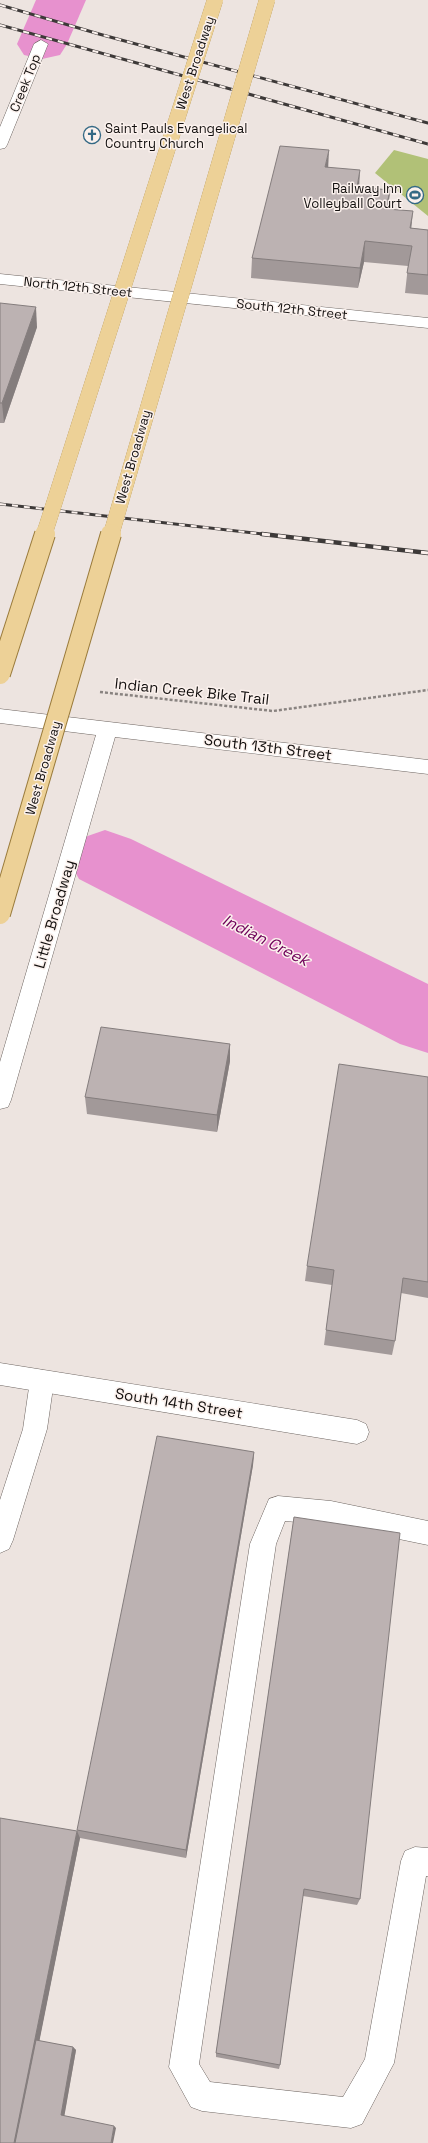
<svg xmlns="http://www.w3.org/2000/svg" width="428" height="2143" font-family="'Space Grotesk',sans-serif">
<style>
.green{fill:#b1c177}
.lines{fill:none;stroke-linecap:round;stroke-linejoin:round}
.river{fill:#e791ce;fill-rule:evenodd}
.lane-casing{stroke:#6d6561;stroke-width:1}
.street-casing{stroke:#6d6561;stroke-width:1}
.path{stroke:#898380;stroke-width:2.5;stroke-dasharray:3 2;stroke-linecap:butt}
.lane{fill:#fff;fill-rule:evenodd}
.street{fill:#fff;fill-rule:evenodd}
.rail-far1-casing{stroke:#3d3938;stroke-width:3}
.rail-casing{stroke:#3d3938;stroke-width:4.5}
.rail-far1{stroke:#fbf1ed;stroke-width:2;stroke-dasharray:6;stroke-linecap:butt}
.rail{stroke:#fbf1ed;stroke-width:3;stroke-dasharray:8;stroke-linecap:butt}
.primary-bridge-far1-casing{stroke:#997a3a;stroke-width:16;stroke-linecap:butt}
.primary-bridge-casing{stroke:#997a3a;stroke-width:22;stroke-linecap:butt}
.primary-bridge-far1{stroke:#edd197;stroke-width:16}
.primary-bridge{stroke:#edd197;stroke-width:20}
.wall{fill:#a29999}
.shaded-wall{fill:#847d7d}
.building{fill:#bcb2b2;stroke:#847d7d}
.labels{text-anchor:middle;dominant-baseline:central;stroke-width:3;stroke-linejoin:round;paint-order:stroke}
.far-street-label{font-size:13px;fill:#120f0e;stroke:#fbf1ed}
.far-poi-label{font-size:13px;fill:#120f0e;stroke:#fbf1ed;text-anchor:start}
.street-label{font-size:15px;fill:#120f0e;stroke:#fbf1ed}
.water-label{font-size:16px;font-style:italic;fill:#6e0159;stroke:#fbf1ed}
</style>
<rect width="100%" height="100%" fill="#ede4e0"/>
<path class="green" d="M394,150L428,159V216L375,173Z"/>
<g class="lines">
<g class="river">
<path d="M36,0H86L67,44L60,55L42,59L24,55L17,44Z"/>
<path d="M105,830L131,839L428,984V1053L400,1044L79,879L68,859L79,839Z"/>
</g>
<g class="lane-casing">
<g id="lane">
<path d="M42,1370L51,1373L54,1381L47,1429L13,1540L9,1549L0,1553V1500L23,1429L30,1381L33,1373Z"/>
<path d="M278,1496L331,1501L428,1521V1545L331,1525L285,1521L276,1544L199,2064L210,2082L343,2097L365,2059L401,1861L405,1851L415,1847L428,1848V1876H426L394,2063L362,2124L351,2128L202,2111L191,2107L169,2067L250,1544L269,1499Z"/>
</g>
</g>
<g class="street-casing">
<g id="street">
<path d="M41,40L48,44L7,145L5,148L0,149V127L34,44Z"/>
<path d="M0,274L428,318V328L0,284Z"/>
<path d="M0,709L428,760V774L115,737L11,1100L8,1107L0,1109V1062L96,735L0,723Z"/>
<path d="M0,1363L357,1420L366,1424L369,1432L366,1440L357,1444L0,1385Z"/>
</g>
</g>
<path class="path" d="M100,692L273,711L428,690"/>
<use href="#lane" class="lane"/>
<use href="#street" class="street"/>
<g class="rail-far1-casing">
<g id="rail-far1">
<path d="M0,5L99,34L428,123"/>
<path d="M0,25L428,144"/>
<path d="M0,504L271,535"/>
</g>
</g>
<g class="rail-casing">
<path id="rail" d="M262,534L428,553"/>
</g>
<use href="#rail-far1" class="rail-far1"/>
<use href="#rail" class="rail"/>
<g class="primary-bridge-far1-casing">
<g id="primary-bridge-far1">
<path d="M44,535L215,0"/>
<path d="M111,535L267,0"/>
</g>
</g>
<g class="primary-bridge-casing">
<g id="primary-bridge">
<path d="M0,674L45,534"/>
<path d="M0,914L111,534"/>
</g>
</g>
<use href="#primary-bridge-far1" class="primary-bridge-far1"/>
<use href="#primary-bridge" class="primary-bridge"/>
</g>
<g class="wall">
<path d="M328,167L359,187L390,190L388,209L411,228L428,230V295L405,293L408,266L364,262L358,288L251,278L252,258Z"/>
<path d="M0,303L37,327L4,423H0Z"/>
<path d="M230,1044V1061L217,1132L87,1114L85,1097Z"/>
<path d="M428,1077V1298L401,1293L395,1341L392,1355L324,1345L332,1285L305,1281L307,1266Z"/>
<path d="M254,1452L253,1465L186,1858L80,1838L39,2041L73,2047L76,2050L64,2116L116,2128L0,2143L77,1831Z"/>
<path d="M294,1517L360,1899L357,1905L303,1896L280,2065L279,2069L216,2057V2053Z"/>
</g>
<g class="shaded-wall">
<path d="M329,150L328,171L325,167Z"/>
<path d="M360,170L359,190L357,187Z"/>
<path d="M390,190L388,210L386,209Z"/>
<path d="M413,211L411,231L408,248L410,228Z"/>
<path d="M365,241L364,262L358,288L360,268Z"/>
<path d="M36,307L37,327L4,423L2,403Z"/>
<path d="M230,1044V1061L217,1132V1115Z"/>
<path d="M254,1452L253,1465L186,1858V1850Z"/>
<path d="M77,1831L80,1838L19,2143H14Z"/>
<path d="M73,2047L76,2050L64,2118L61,2115Z"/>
<path d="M114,2126L116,2128L113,2143H111Z"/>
</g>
<g class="building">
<path d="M280,146L329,150L325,167L360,170L357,187L390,190L386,209L413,211L410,228L428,230V275L407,273L412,246L365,241L360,268L252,258Z"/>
<path d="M0,303L36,307L2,403H0Z"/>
<path d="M101,1027L230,1044L217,1115L85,1097Z"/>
<path d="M339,1064L428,1077V1282L403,1278L395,1341L326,1330L334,1270L307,1266Z"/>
<path d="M157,1436L254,1452L186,1850L77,1830Z"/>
<path d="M294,1517L400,1533L360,1899L304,1889L280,2065L216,2053Z"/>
<path d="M0,1818L77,1831L14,2143H0Z"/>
<path d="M36,2040L73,2047L61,2115L114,2126L111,2143H15Z"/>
</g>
<defs>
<g id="church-ring" transform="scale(0.9)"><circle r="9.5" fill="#fbf1ed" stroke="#346985" stroke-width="1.5"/><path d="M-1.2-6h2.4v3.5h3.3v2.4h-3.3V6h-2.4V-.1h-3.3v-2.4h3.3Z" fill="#346985"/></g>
<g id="stadium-ring" transform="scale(0.9)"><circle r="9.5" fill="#fbf1ed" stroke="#346985" stroke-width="1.5"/><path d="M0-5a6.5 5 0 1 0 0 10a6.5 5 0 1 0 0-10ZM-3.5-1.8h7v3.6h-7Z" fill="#346985"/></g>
</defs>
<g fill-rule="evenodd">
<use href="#church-ring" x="92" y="135"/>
<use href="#stadium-ring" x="415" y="195"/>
</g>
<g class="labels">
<g class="far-street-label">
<text transform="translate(195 63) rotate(-72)">West Broadway</text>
<text transform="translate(25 83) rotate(-68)">Creek Top</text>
<text transform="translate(78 287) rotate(6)">North 12th Street</text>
<text transform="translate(292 309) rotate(6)">South 12th Street</text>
<text transform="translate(133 457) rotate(-74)">West Broadway</text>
<text transform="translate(43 768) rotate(-74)">West Broadway</text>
</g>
<g class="far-poi-label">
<text x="105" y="128">Saint Pauls Evangelical<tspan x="105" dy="15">Country Church</tspan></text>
<text x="402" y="188" text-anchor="end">Railway Inn<tspan x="402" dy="15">Volleyball Court</tspan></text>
</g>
<g class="street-label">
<text transform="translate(192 691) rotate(6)">Indian Creek Bike Trail</text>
<text transform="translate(268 747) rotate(7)">South 13th Street</text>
<text transform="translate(54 914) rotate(-74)">Little Broadway</text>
<text transform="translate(179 1403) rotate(9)">South 14th Street</text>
</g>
<g class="water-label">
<text transform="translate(266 940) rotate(27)">Indian Creek</text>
</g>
</g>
</svg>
